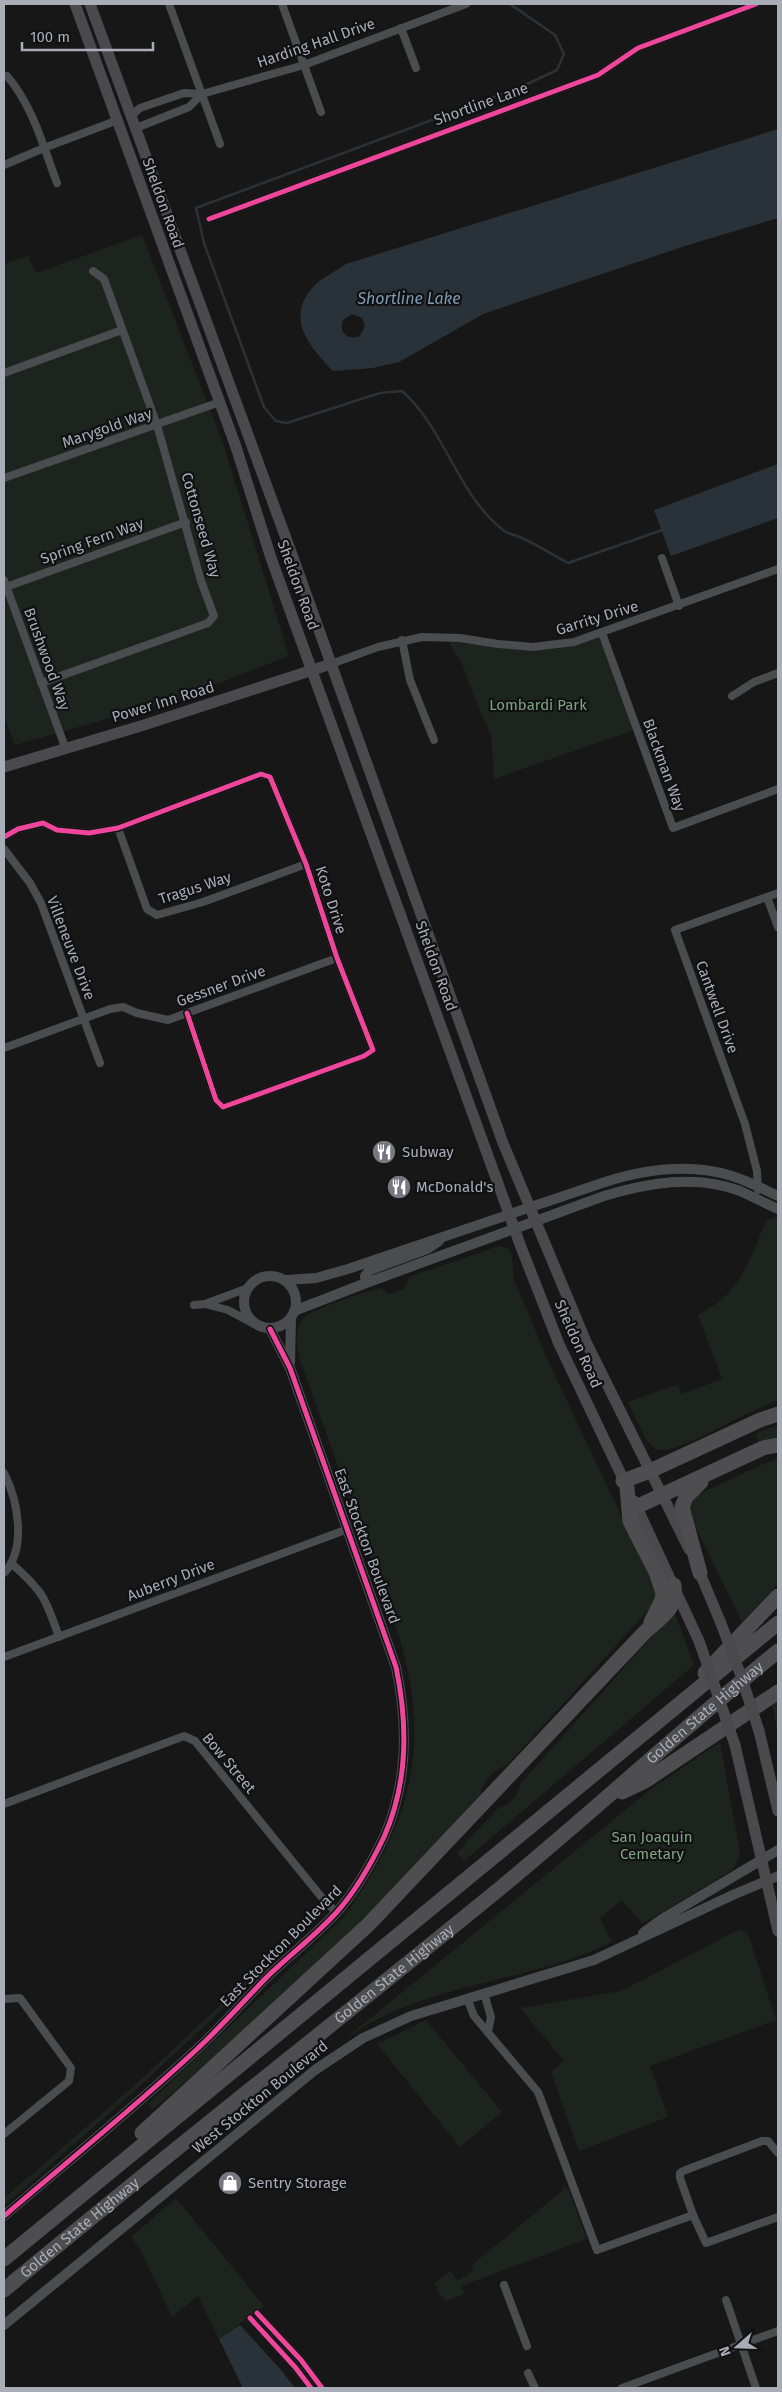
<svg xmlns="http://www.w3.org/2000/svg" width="782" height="2392" font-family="'Fira Sans',sans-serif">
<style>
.green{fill:#1d241e}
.water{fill:#2a3239;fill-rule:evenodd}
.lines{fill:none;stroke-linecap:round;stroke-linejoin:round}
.stream{stroke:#2a3239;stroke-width:2.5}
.minor{stroke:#4b4c50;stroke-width:8}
.tertiary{stroke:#4b4c50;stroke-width:10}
.secondary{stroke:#4a4a4e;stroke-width:11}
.motorway{stroke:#4e4e51;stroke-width:15}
.secondary-bridge{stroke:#4a4a4e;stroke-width:11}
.cycleway-casing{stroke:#111113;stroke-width:8}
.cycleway{stroke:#ed469a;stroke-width:5}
.labels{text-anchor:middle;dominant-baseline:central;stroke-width:4.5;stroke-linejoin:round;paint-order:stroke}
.street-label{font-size:15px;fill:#a8adb8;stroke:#111113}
.park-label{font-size:15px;fill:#7fa381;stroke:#111113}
.poi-label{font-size:15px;fill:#a8adb8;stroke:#111113;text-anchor:start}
.water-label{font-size:16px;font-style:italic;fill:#7f9bb3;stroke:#111113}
</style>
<rect width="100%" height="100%" fill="#171717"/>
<g class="green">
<path d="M142,235L223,443L289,656L181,698L15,745L4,716V264L28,256L36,273Z"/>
<path d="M602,633L637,729L494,779L491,735L473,694L463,666L448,640C498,646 557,662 602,633Z"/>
<path d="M776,1217L778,1218V1401C748,1409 681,1454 657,1450L646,1440L628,1402L678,1384L681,1394L722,1379L698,1315C741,1293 748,1263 766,1221Z"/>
<path d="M499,1246L509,1249L512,1256L514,1280L551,1367L654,1585L656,1598L651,1607L507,1765C494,1770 482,1782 480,1795L392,1893L265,2015L153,2109L148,2104L343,1918C411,1823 432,1750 399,1636L300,1360C296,1347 294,1330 303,1319C312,1308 360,1295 375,1289L381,1288L389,1294L404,1289L409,1277Z"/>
<path d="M778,1425V1437L759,1443L755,1434Z"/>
<path d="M778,1459V1584L742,1622L691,1518L689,1506L699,1494L763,1464Z"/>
<path d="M673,1613L675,1614L694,1665L464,1861L457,1853L497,1809C509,1805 519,1795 521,1783Z"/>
<path d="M778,1700V1735L772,1705Z"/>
<path d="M720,1742L740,1853L734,1868L726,1874L642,1924L622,1900L600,1918L612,1942C540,1978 450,1982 378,2019C367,2024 356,2032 345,2039L651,1789Z"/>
<path d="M316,1904L318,1917L315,1923L139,2087L4,2206V2198L136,2084L314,1917Z"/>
<path d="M740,1929L748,1934L776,2020L650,2066L668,2117L579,2151L551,2072L564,2061L520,2008L621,1991Z"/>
<path d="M426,2020L502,2112L460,2147L377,2044Z"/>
<path d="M564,2186L569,2191L587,2239L461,2286L464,2294L446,2301L439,2293L435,2283L450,2271L458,2281L472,2272L473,2264L562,2191Z"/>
<path d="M176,2198L264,2306L219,2339L198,2296L172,2317L140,2249L131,2237Z"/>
</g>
<g class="water">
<path d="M778,129V218L685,246L483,314L399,362L373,368L333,371C308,345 283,316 317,283C326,276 337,270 346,264ZM352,314L362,318L365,326L360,336C348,341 338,332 343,320Z"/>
<path d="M778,464V518L671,556L654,510Z"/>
<path d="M240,2325L281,2370L295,2388H243L219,2339Z"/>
</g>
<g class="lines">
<path class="stream" d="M510,4L555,35L564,54L557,70L523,86L196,208L204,243L264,407L276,421L287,423L380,393L402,391C445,429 457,494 503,530C509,535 518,535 524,539C539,546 553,555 568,563L665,529"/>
<g class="minor">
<path d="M169,4L220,144"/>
<path d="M282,4L321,112"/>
<path d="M401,28L416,68"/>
<path d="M7,76C33,106 43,146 57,183"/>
<path d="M131,116L140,108L184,93L202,94L304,65L466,4"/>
<path d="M136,128L189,107L202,94"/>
<path d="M4,165L44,148L118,120"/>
<path d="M209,219L598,75L638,48L756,4"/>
<path d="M4,373L122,330"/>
<path d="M4,478L220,402"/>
<path d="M662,558L679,606"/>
<path d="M4,580L65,747"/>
<path d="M6,587L186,522"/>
<path d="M602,633L673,828L778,789"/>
<path d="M402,640L410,680L434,740"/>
<path d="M331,664L378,647L422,637L460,638L498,644L533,647L574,642L778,569"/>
<path d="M41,683L208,623L214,616L201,581L157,425L104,279L93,271"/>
<path d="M732,696L754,682L778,673"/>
<path d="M118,828L147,909L157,915L203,902L306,864"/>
<path d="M4,837L18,829L43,823L57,830L89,833L118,828L261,774L270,777L306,864L337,958L373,1050L364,1056L223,1107L216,1100L187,1013"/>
<path d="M4,849L30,883L41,903L100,1063"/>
<path d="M767,897L778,927"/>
<path d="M4,1048L110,1009L123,1007L137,1013L168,1020L337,958"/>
<path d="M758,1190L757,1171L745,1124L675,930L778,893"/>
<path d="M205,1304L228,1310L254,1324"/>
<path d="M194,1305L205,1304L248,1288"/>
<path d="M4,1473C18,1500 27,1549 4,1573"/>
<path d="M12,1564C43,1591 46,1599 59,1637"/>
<path d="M4,1657L348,1529"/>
<path d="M4,1804L184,1736L195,1741L323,1899L336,1912"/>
<path d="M484,1993L491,2017L488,2032"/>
<path d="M467,1998L474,2016L538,2092L597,2250L693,2215L680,2178V2173L683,2171L762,2141H768L778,2153"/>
<path d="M4,1999L20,1998L71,2068L69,2081L4,2134"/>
<path d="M693,2215L706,2243L778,2217"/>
<path d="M504,2285L527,2346"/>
<path d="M726,2300L756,2388"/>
<path d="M257,2313L301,2360L322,2388"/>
<path d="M250,2318L295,2367L311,2388"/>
<path d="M528,2373L535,2388"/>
<path d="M622,2388L778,2331"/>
</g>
<g class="tertiary">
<circle cx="270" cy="1302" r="26"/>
<path d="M286,1280L316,1278L348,1269L605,1182C646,1169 690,1163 732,1176C748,1181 763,1189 778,1196"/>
<path d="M366,1283L365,1276L370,1270L427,1249L439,1241"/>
<path d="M294,1311L366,1283L604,1196C647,1183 696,1174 740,1191C753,1197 765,1203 778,1209"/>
<path d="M290,1363L291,1317"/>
<path d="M643,1933L662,1919L778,1850"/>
<path d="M4,2216C68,2161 134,2108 195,2051C219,2029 241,2004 264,1980C287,1957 314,1937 336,1913C356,1891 371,1864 384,1837C408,1783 408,1724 396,1667L290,1368L270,1329"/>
<path d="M4,2325L315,2070L363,2038L411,2016L594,1960L735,1894L778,1876"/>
</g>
<g class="secondary">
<path d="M75,4L236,447L271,558L521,1247L559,1344L627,1487"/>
<path d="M90,4L291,552L503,1143L587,1344L689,1549"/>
<path d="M4,767L144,725L331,664"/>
<path d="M634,1501L699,1641"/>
<path d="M697,1566L720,1621"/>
<path d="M759,1731L778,1811"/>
<path d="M735,1745L778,1931"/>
</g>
<g class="motorway">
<path d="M623,1481L650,1471L760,1420L778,1414"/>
<path d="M627,1488L630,1521L656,1572L663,1593L662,1600L651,1622"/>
<path d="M636,1507L763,1448L778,1445"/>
<path d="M700,1573L682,1507L686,1497L701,1482"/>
<path d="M705,1673L778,1596"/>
<path d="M622,1792L645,1781L778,1692"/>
<path d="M142,2133L369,1924L644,1633C661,1616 677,1611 674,1585"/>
<path d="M4,2259L778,1623"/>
<path id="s1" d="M4,2290C167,2154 334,2024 498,1890C593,1812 683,1728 778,1651"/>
</g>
<g class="secondary-bridge">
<path d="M720,1621L740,1673L759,1731"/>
<path d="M699,1641L735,1745"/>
</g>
<g class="cycleway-casing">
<g id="cycleway">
<path d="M209,219L598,75L638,48L756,4"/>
<path d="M4,837L18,829L43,823L57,830L89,833L118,828L261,774L270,777L306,864L337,958L373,1050L364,1056L223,1107L216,1100L187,1013"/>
<path d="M4,2216C68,2161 134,2108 195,2051C219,2029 241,2004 264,1980C287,1957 314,1937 336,1913C356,1891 371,1864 384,1837C408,1783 408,1724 396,1667L290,1368L270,1329"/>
<path d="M257,2313L301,2360L322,2388"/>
<path d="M250,2318L295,2367L311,2388"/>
</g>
</g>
<use href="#cycleway" class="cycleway"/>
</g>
<defs>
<g id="restaurant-disc" transform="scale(1.25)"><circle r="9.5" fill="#757880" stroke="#111113"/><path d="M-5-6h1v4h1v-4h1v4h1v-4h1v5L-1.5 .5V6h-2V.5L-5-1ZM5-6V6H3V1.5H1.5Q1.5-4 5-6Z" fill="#fff"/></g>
<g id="shop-disc" transform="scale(1.25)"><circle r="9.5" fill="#757880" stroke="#111113"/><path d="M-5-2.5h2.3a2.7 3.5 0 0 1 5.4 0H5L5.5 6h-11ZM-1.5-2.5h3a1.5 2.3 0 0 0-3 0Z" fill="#fff"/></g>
</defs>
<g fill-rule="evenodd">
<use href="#restaurant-disc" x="384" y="1152"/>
<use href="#restaurant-disc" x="399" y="1187"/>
<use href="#shop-disc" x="230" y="2183"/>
</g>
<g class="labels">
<g class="street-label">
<text transform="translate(316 43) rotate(-19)">Harding Hall Drive</text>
<text transform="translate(481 104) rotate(-20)">Shortline Lane</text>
<text transform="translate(163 203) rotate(70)">Sheldon Road</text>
<text transform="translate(107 428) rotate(-19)">Marygold Way</text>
<text transform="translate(201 525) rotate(74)">Cottonseed Way</text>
<text transform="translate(92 541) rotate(-20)">Spring Fern Way</text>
<text transform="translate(298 585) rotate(70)">Sheldon Road</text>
<text transform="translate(597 618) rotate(-17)">Garrity Drive</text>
<text transform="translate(47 659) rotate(70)">Brushwood Way</text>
<text transform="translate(163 702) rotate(-17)">Power Inn Road</text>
<text transform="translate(664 765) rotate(70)">Blackman Way</text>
<text transform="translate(195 888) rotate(-18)">Tragus Way</text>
<text transform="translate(331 900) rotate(72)">Koto Drive</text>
<text transform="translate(71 948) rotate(69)">Villeneuve Drive</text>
<text transform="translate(436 966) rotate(70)">Sheldon Road</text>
<text transform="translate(221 986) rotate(-20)">Gessner Drive</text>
<text transform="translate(717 1007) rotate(70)">Cantwell Drive</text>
<text transform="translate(578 1344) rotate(66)">Sheldon Road</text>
<text transform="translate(367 1546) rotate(70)">East Stockton Boulevard</text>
<text transform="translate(171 1580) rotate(-21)">Auberry Drive</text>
<text stroke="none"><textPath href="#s1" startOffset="908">Golden State Highway</textPath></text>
<text transform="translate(229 1763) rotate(50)">Bow Street</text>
<text transform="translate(281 1946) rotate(-45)">East Stockton Boulevard</text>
<text stroke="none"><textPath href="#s1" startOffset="502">Golden State Highway</textPath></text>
<text transform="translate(260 2097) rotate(-39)">West Stockton Boulevard</text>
<text stroke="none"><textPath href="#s1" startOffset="98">Golden State Highway</textPath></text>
</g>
<g class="park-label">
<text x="538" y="705">Lombardi Park</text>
<text x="652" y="1837">San Joaquin<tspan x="652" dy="17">Cemetary</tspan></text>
</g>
<g class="poi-label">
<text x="402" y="1152">Subway</text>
<text x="416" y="1187">McDonald's</text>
<text x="248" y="2183">Sentry Storage</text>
</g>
<g class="water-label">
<text x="409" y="298">Shortline Lake</text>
</g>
</g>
<rect width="782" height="2392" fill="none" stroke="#a8adb8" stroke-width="10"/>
<g transform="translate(737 2347) rotate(250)" stroke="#111113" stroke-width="4" paint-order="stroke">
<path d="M0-4L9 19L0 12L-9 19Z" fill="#a8adb8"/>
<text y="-8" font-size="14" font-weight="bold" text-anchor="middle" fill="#a8adb8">N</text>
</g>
<path d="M22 42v8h131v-8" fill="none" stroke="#a8adb8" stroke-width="2.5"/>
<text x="30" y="42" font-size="15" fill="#a8adb8" stroke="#111113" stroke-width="4" paint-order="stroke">100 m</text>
</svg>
